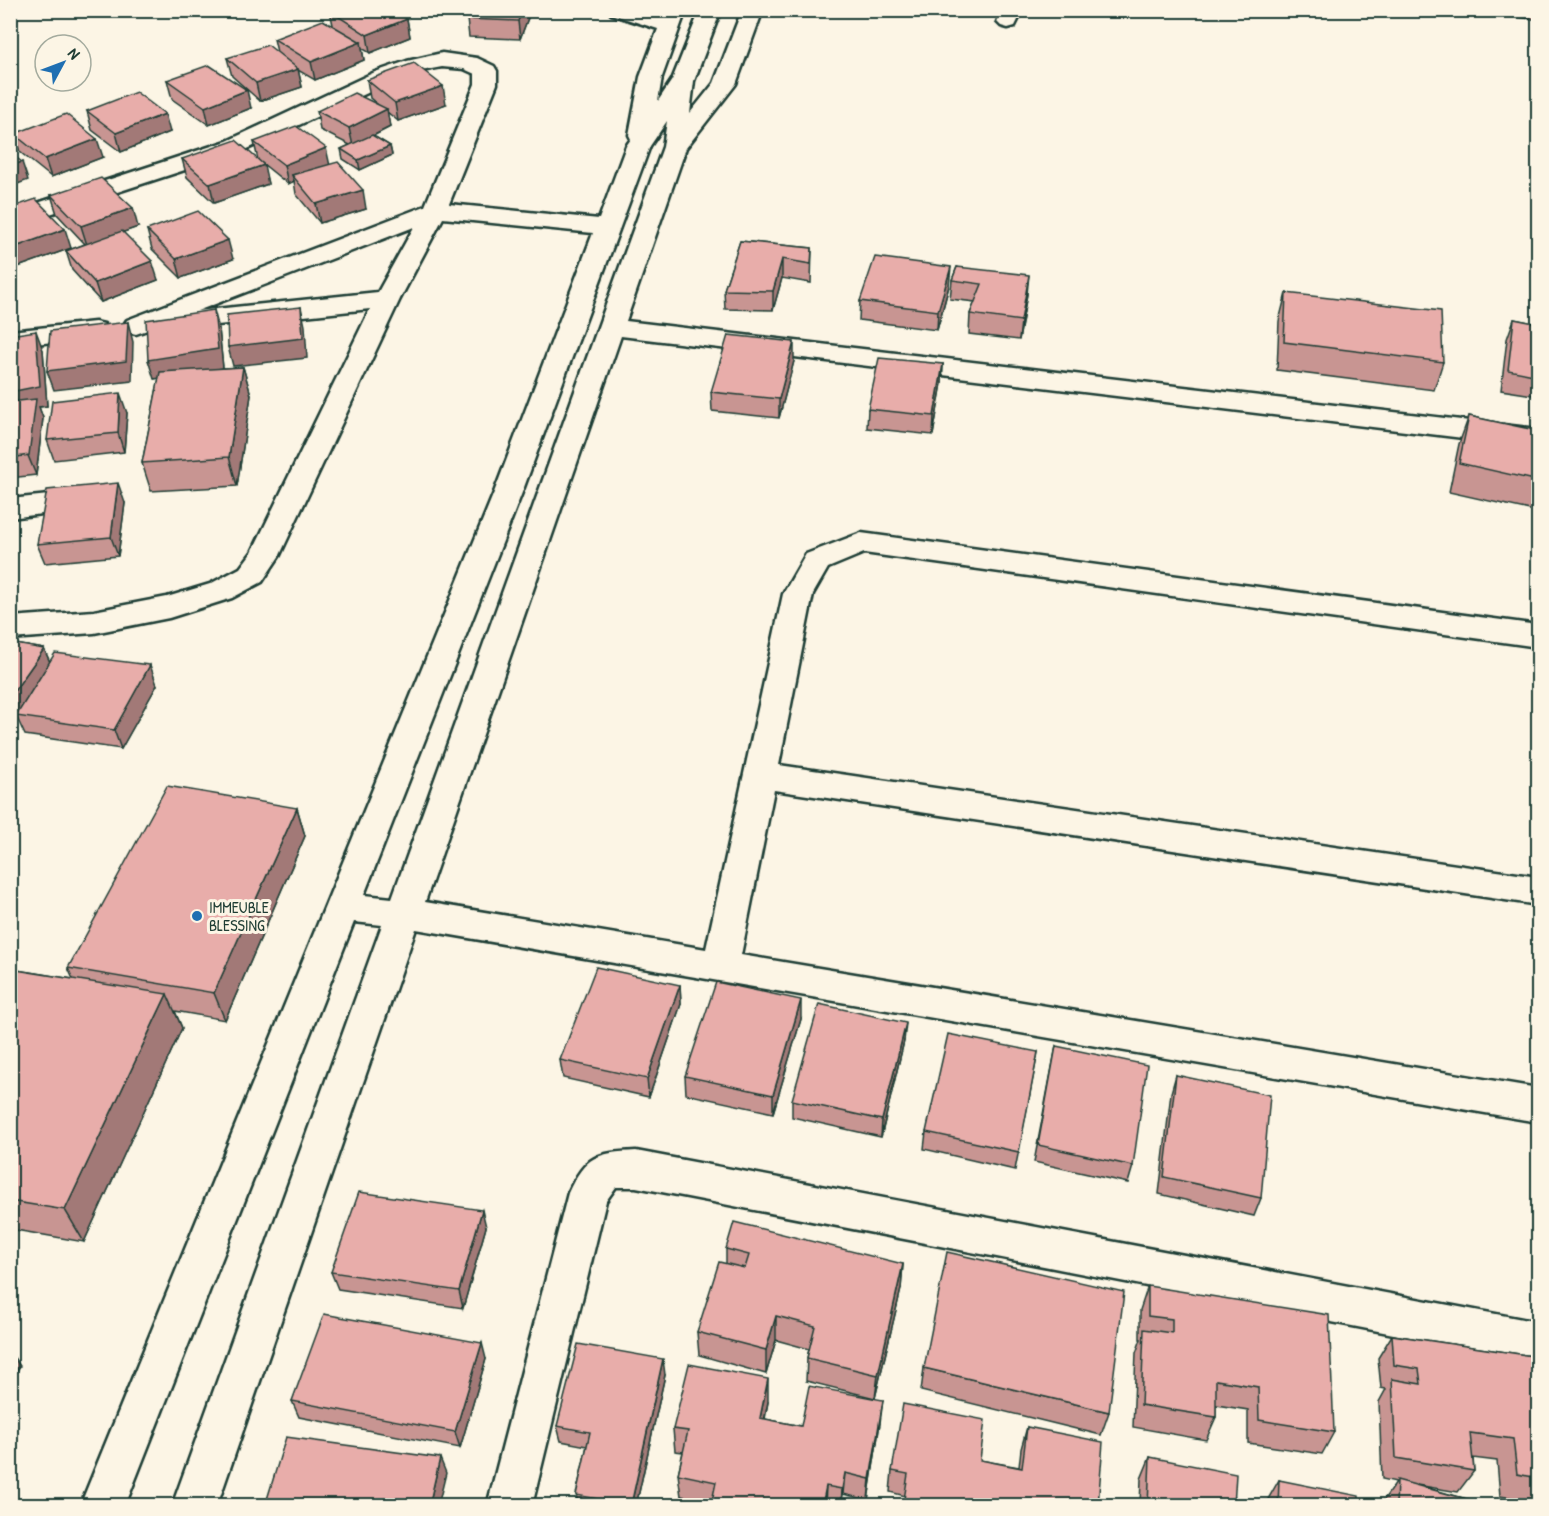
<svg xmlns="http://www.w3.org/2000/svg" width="1549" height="1516" font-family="'Patrick Hand',sans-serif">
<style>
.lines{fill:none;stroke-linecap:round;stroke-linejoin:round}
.minor-casing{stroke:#1f3d34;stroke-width:5}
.minor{fill:#fcf5e5;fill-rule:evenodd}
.wall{fill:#c89592;stroke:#1f3d34;stroke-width:1.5}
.shaded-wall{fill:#a27977;stroke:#1f3d34;stroke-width:1.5}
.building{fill:#e8adaa;stroke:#1f3d34;stroke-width:1.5}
.poi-dot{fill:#1f6fb2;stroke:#fcf5e5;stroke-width:2}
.labels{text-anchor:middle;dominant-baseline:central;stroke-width:6;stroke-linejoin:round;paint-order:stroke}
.poi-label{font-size:16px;fill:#1f3d34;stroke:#fcf5e5;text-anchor:start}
</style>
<rect width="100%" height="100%" fill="#fcf5e5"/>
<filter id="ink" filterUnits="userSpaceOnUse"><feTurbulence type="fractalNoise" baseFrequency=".0167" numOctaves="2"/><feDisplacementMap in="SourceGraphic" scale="12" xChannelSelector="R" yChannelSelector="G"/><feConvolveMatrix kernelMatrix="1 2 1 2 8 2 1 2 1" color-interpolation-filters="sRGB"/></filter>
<g filter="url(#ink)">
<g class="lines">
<g class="minor-casing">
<g id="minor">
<path d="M608,10H641L663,17L665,10H686L662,77L658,101L672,80L700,10H721L694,81L690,113L714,83L742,10H763L736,84L686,148L626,321L1538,429V447L621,336L425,902L706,949L783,594L806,554L861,533L1538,625V647L864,553L828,568L813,594L779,765L1538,877V905L774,790L741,955L1538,1088V1122L416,929L217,1506H172L382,925L354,922L125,1506H80L495,490L593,233L443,218L400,299L280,555L262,582L232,598L169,618L94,633L10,639V617L94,611L167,597L210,584L240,568L252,552L370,309L179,329L170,327L167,323L136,334L127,332L123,326L127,320L425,206L475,84V74L464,69L442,67L421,71L391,82L243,151L10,227V212L227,141L375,72L407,61L442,53L477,58L494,66L497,71V84L449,204L599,219L626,146L631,139L629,135L640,77L658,29L611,14ZM667,121L663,147L392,898L364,895L523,490L650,146ZM414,227L378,292L197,311Z"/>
<path d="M1002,10H1023L1015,26L1008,28L1001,26L997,22Z"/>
<path d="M95,322L104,324L108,330L104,336L10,347V331Z"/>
<path d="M88,491L98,493L102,500L98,507L10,518V499Z"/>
<path d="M636,1151L1538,1322V1362L636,1187H616L606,1201L532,1506H487L568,1193C586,1155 597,1153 636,1151Z"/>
</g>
</g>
<use href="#minor" class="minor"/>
</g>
<g class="wall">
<path d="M416,10H468L467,14L416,12Z"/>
<path d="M531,10L520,39L469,37L467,19Z"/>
<path d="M1483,10H1539V20L1483,12Z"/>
<path d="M330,11L407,19L410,37L370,53L362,48L364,60L315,80L298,70L302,87L260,101L232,76L227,58L277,52L274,39L333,25Z"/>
<path d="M167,80L251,108L209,125L172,99Z"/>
<path d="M367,80L446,104L398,121L387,112L390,127L373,136L390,146L392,155L360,170L343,159L341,149L350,145L320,130L317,111L377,104L370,98Z"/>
<path d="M87,111L170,132L121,152L92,130Z"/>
<path d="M14,134L103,157L51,177L20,152Z"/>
<path d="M254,142L329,164L366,209L320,223L296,194L294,181L288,184L263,164L268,184L214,203L187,177L182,159L258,160Z"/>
<path d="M51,195L138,227L123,232L158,280L101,302L72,270L66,251L85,244L57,214Z"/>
<path d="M10,208L71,248L15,268L10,263Z"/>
<path d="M147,230L233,259L181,278L152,249Z"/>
<path d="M740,241L812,248L811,283L782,278L773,310L725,309L724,290Z"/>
<path d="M957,267L1027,294L1019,340L969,334L970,314L975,302L950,299L952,280Z"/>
<path d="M949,286L937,330L859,320L860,301Z"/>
<path d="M1286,293L1443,362L1434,390L1277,370L1279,321Z"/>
<path d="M1514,319L1539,324V396L1501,390L1507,339Z"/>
<path d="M219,329L223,368L243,367L251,395L237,486L151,491L142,463L159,378L154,379Z"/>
<path d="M10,335L43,350L47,406L39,407L43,418L36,475L10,478Z"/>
<path d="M794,361L779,418L712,411L711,392Z"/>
<path d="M943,364L942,383L933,435L867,428L868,409Z"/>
<path d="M127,413L124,452L54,460L47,440Z"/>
<path d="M1469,416L1539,431V512L1449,492L1459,444Z"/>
<path d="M125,503L118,556L45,563L37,544Z"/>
<path d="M10,643L44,649L50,662L157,685L121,749L25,735L17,718L10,728Z"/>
<path d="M297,808L305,836L225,1020L175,1011L182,1028L84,1242L10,1229V969L73,979L68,968Z"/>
<path d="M680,985L681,1004L649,1097L563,1078L560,1060Z"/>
<path d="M801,1019L773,1113L686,1094L685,1076Z"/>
<path d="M904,1041L881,1137L792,1117V1100Z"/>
<path d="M1056,1046L1133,1166L1128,1183L1034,1162Z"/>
<path d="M1038,1052L1015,1170L924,1149L926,1132Z"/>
<path d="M1176,1075L1261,1198L1254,1216L1159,1194L1171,1093Z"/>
<path d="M486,1227L463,1308L338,1289L331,1272Z"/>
<path d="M726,1249L903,1264L901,1289L875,1398L806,1381L807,1358L809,1349L776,1340L766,1374L699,1355L697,1332L726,1263Z"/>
<path d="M1148,1286L1334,1432L1322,1454L1248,1443V1410L1216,1405V1417L1206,1440L1133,1427L1136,1353L1141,1339H1140V1310Z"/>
<path d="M1392,1335L1539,1357V1502L1500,1496L1497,1461L1473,1458L1474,1471L1458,1492L1417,1485L1492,1506H1383V1501L1396,1482L1382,1479L1379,1402L1386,1389L1381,1388L1378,1358Z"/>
<path d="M486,1359L460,1448L299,1417L292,1401Z"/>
<path d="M924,1368L1109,1412L1101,1435L921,1391Z"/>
<path d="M665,1375L636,1506H579L576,1495L587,1446L561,1441L557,1426Z"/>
<path d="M768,1402L765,1419L801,1426L880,1423L868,1500L843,1494L841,1506H711L712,1502L681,1496L678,1474L683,1452L675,1451L673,1429Z"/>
<path d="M1027,1427L1098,1506L905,1496L890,1492L892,1471L980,1460L1019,1467L1021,1449Z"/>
<path d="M1150,1457L1234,1506H1140L1141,1479Z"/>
<path d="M1279,1480L1359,1506H1267V1501Z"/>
</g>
<g class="shaded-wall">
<path d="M522,10H531L520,39L518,21Z"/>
<path d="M407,19L410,37L370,53L367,35Z"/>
<path d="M361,42L364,60L315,80L311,62Z"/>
<path d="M298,69L302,87L260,101L256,83Z"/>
<path d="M443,86L446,104L398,121L395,103Z"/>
<path d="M247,90L251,108L209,125L205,107Z"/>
<path d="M387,109L390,127L353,146L349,128Z"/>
<path d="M165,114L170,132L121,152L116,133Z"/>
<path d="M97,139L103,157L51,177L45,159Z"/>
<path d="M390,146L392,155L360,170L358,160Z"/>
<path d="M326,148L330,166L292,175L294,181L288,184L284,165Z"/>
<path d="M22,162L28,180L10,187V166Z"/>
<path d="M264,165L268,184L214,203L210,184Z"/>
<path d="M363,190L366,209L320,223L316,204Z"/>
<path d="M133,208L138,227L87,245L81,226Z"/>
<path d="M65,229L71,248L15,268L10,256V249Z"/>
<path d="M228,240L233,259L181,278L176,259Z"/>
<path d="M782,259V278L773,310V291Z"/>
<path d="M152,261L158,280L101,302L95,283Z"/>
<path d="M951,267L949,286L937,330L938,311Z"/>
<path d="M1029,275L1027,294L1019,340L1021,321Z"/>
<path d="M301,307L305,326L307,358L233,366L228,347Z"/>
<path d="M214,310L219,329L223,368L154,379L148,360Z"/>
<path d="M128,322L133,342L132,381L54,390L47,371Z"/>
<path d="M36,331L43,350L47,406L39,407L43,418L36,475L10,412V392Z"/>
<path d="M794,342V361L779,418V399Z"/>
<path d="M943,364L942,383L933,435L934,416Z"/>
<path d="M243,367L251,395L237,486L229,457Z"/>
<path d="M120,393L127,413L124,452L118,433Z"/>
<path d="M118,483L125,503L118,556L111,537Z"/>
<path d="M44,649L53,669L16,716L17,718L10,728V697Z"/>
<path d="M150,665L157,685L121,749L114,730Z"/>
<path d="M297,808L305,836L225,1020L214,993Z"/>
<path d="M680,985L681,1004L649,1097L647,1079Z"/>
<path d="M167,994L182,1028L84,1242L65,1210Z"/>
<path d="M801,1000V1019L773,1113V1095Z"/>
<path d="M906,1023L904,1041L881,1137L882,1120Z"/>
<path d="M482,1210L486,1227L463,1308L459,1291Z"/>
<path d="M903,1264L901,1289L875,1398L878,1375Z"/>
<path d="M776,1316V1340L766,1374V1350Z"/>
<path d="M482,1343L486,1359L460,1448L455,1432Z"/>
<path d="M10,1352L20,1366L10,1382Z"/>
<path d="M663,1359L665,1375L636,1506H631Z"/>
<path d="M768,1379V1402L760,1440V1418Z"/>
<path d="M883,1400L880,1423L868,1500L870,1479Z"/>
<path d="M440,1458L446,1473L438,1506H429Z"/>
<path d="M845,1473L843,1494L841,1506L842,1489Z"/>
<path d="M826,1486L825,1506H822Z"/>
</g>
<g class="building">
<path d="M333,10H393L407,19L367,35L330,11Z"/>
<path d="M470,10H522L518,21L467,19Z"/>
<path d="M323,20L361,42L311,62L274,39Z"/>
<path d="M268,45L298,69L256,83L227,58Z"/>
<path d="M414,63L443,86L395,103L367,80Z"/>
<path d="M209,65L247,90L205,107L167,80Z"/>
<path d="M136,92L165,114L116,133L87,111Z"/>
<path d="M354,93L387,109L349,128L317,111Z"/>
<path d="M66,114L97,139L45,159L14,134Z"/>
<path d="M296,126L326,148L284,165L254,142Z"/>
<path d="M372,135L390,146L358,160L341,149Z"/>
<path d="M236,140L264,165L210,184L182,159Z"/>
<path d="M10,153L22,162L10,166Z"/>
<path d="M338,162L363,190L316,204L292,175Z"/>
<path d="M101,178L133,208L81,226L51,195Z"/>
<path d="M36,199L65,229L10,249V208Z"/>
<path d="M198,211L228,240L176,259L147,230Z"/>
<path d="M122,231L152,261L95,283L66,251Z"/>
<path d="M740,241L812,248L811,264L782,259L773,291L724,290Z"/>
<path d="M875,257L951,267L938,311L860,301Z"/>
<path d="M957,267L1029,275L1021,321L970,314L982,284L952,280Z"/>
<path d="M1286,293L1441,311L1443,362L1284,342Z"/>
<path d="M301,307L303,338L228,347L227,315Z"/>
<path d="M214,310L218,349L148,360L146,320Z"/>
<path d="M1514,319L1539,324V376L1508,370Z"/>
<path d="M128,322L126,361L47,371L50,331Z"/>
<path d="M36,331L40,386L10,392V335Z"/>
<path d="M728,335L794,342L779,399L711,392Z"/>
<path d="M879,358L943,364L934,416L868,409Z"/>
<path d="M243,367L229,457L142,463L160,372Z"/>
<path d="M120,393L118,433L47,440L52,401Z"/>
<path d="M36,399L29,455L10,458V402Z"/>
<path d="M1469,416L1539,431V481L1459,463Z"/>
<path d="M118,483L111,537L37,544L47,490Z"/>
<path d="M10,643L44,649L10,697Z"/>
<path d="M55,653L150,665L114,730L16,716Z"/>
<path d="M167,786L297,808L214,993L68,968Z"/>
<path d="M596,967L680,985L647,1079L560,1060Z"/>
<path d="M10,969L167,994L65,1210L10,1201Z"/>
<path d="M716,982L801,1000L773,1095L685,1076Z"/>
<path d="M819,1004L906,1023L882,1120L792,1100Z"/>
<path d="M948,1034L1038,1052L1019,1152L926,1132Z"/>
<path d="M1056,1046L1147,1065L1133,1166L1038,1145Z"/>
<path d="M1176,1075L1270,1095L1261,1198L1164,1177Z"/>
<path d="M359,1192L482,1210L459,1291L331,1272Z"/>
<path d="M734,1222L903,1264L878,1375L807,1358L815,1326L776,1316L766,1350L697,1332L719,1262L745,1268L749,1255L726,1249Z"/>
<path d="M947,1252L1124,1292L1109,1412L924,1368Z"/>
<path d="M1148,1286L1329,1315L1334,1432L1259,1420L1258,1387L1216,1380V1417L1141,1405L1144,1329L1172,1333V1319L1148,1316Z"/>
<path d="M324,1314L482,1343L455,1432L292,1401Z"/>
<path d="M1392,1335L1539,1357V1478L1517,1474L1513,1439L1470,1433L1474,1471L1396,1458L1392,1379L1421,1384L1419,1369L1394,1365Z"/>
<path d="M578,1344L663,1359L631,1505L576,1495L590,1432L557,1426Z"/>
<path d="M689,1364L768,1379L760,1418L801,1426L809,1386L883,1400L870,1479L845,1473L842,1489L826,1486L822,1506H711L716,1482L678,1474L688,1431L673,1429Z"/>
<path d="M903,1404L985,1420L980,1460L1022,1468L1027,1427L1103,1442L1098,1506H903L908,1474L892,1471Z"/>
<path d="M286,1437L440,1458L429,1506H265Z"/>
<path d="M1150,1457L1236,1474L1234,1506H1148Z"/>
<path d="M1279,1480L1359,1496V1506H1278Z"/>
<path d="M1397,1480L1492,1506H1396Z"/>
</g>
</g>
<circle class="poi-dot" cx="197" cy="916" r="6"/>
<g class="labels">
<g class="poi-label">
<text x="209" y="907">IMMEUBLE<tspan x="209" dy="18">BLESSING</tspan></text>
</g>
</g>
<rect width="1549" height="1516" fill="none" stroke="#fcf5e5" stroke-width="36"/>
<rect x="18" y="18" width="1513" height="1480" fill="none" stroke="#1f3d34" stroke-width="2" filter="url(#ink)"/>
<g transform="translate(63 63) rotate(49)"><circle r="28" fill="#fcf5e5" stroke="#a4ab9e" stroke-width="1.5"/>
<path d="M0-4.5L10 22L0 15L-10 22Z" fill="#1f6fb2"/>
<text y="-9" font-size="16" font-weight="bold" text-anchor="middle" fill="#1f3d34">N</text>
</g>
</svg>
